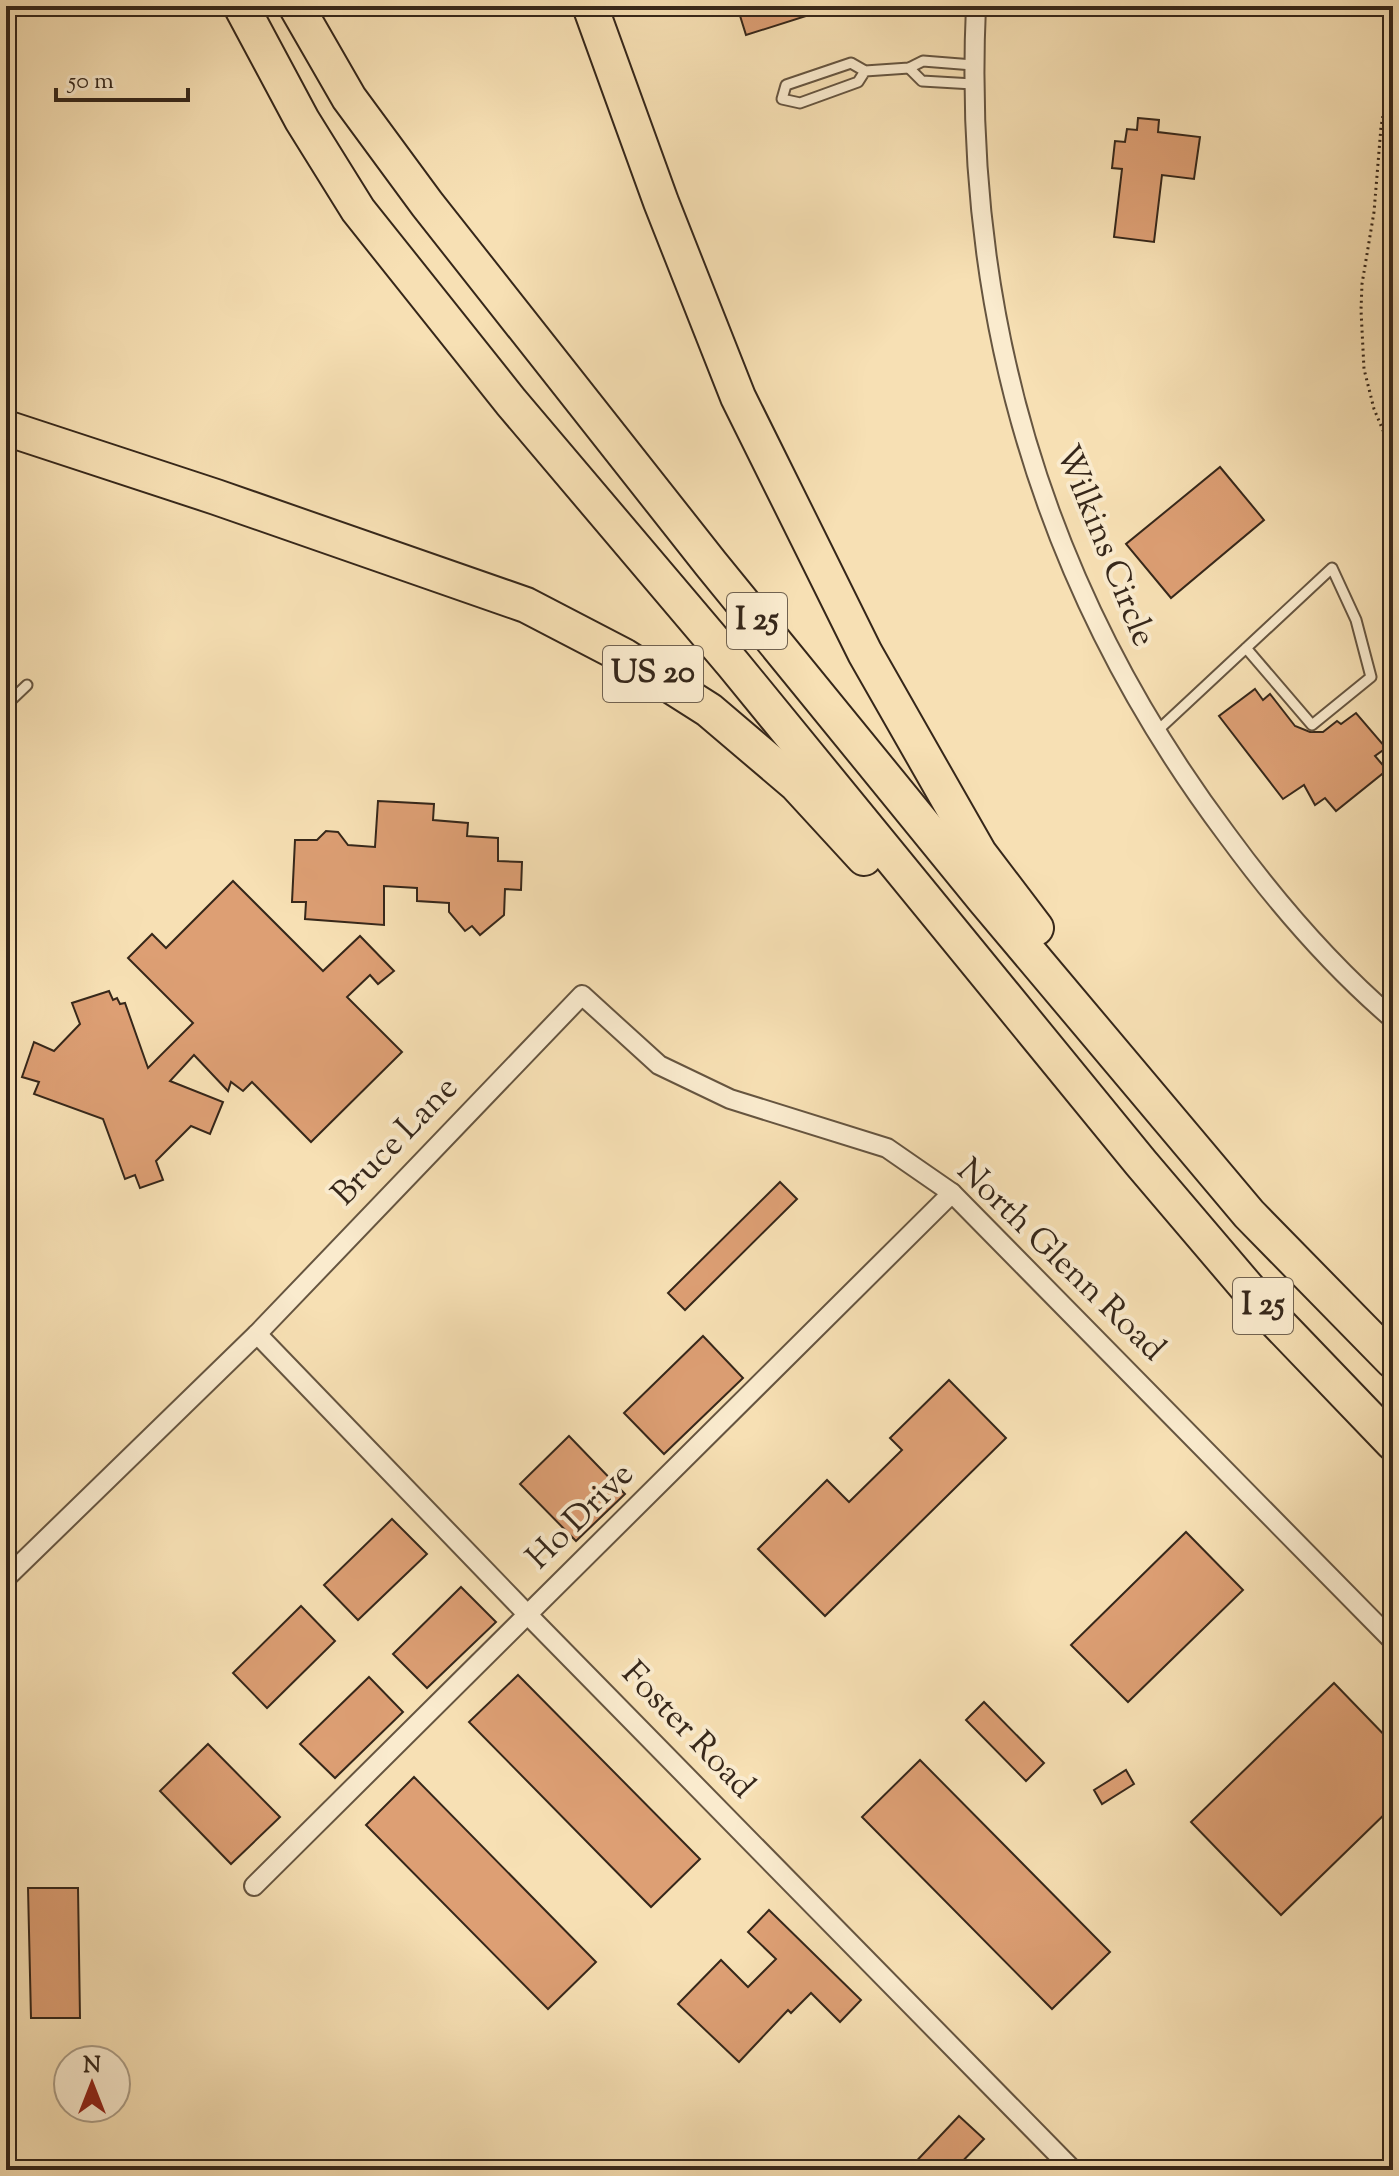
<svg xmlns="http://www.w3.org/2000/svg" width="1399" height="2176" font-family="'Sorts Mill Goudy',serif">
<style>
.building{fill:#dd9f74;stroke:#36271a;stroke-width:2}
.lines{fill:none;stroke-linecap:round;stroke-linejoin:round}
.lane-casing{stroke:#665540;stroke-width:13}
.street-casing{stroke:#665540;stroke-width:22}
.highway-casing{stroke:#36271a;stroke-width:38}
.path{stroke:#36271a;stroke-width:3;stroke-dasharray:2 4;stroke-linecap:butt}
.lane{stroke:#faebce;stroke-width:9}
.street{stroke:#faebce;stroke-width:18}
.highway{stroke:#f7e0b4;stroke-width:34}
.labels{text-anchor:middle;dominant-baseline:central;stroke-width:8;stroke-linejoin:round;paint-order:stroke}
.shield{fill:#faebce;stroke:#716250;stroke-width:2}
.shield-label{font-size:32px;font-weight:bold;fill:#36271a}
.street-label{font-size:34px;fill:#36271a;stroke:#faebce}
</style>
<rect width="100%" height="100%" fill="#f7e0b4"/>
<filter id="stains"><feTurbulence type="fractalNoise" baseFrequency=".0025" numOctaves="4"/><feColorMatrix values="0 0 0 0 .2 0 0 0 0 .09 0 0 0 0 .02 0 0 0 .5 -.17"/></filter>
<radialGradient id="worn" r=".72"><stop offset=".6" stop-color="#630" stop-opacity="0"/><stop offset="1" stop-color="#630" stop-opacity=".3"/></radialGradient>
<g class="building">
<path d="M737,6H828V9L746,35Z"/>
<path d="M1138,118L1159,120L1158,132L1200,137L1194,179L1162,175L1154,242L1114,237L1122,169L1112,168L1115,141L1125,142L1127,129L1137,130Z"/>
<path d="M1220,467L1264,520L1171,598L1126,544Z"/>
<path d="M1255,689L1263,700L1270,694L1295,726L1310,732H1323L1337,721L1341,724L1356,713L1386,748L1375,756L1387,770L1336,811L1325,798L1315,805L1304,785L1283,799L1219,716Z"/>
<path d="M378,801L434,804L433,820L468,823L467,836L498,838V861L522,862L521,890L505,889L504,915L480,935L472,926L465,931L449,912V903L417,901V888L384,886V925L305,919L306,902H292L295,840H317L326,831L338,832L348,845L375,847Z"/>
<path d="M233,881L323,971L360,936L394,971L378,984L370,975L347,997L402,1052L311,1142L252,1082L243,1091L231,1082L228,1091L194,1055L170,1081L223,1102L210,1134L191,1126L156,1161L163,1180L140,1188L135,1175L125,1179L103,1119L34,1094L39,1082L22,1077L34,1042L54,1051L80,1024L72,1003L109,991L113,1000L117,998L120,1004L125,1003L148,1068L193,1023L128,958L152,934L166,948Z"/>
<path d="M780,1182L797,1199L685,1310L668,1293Z"/>
<path d="M703,1336L743,1378L664,1454L624,1413Z"/>
<path d="M949,1380L1006,1438L825,1616L758,1549L827,1480L849,1502L902,1450L890,1438Z"/>
<path d="M569,1436L625,1494L576,1541L520,1484Z"/>
<path d="M392,1519L427,1554L358,1620L324,1585Z"/>
<path d="M1186,1532L1243,1590L1128,1702L1071,1645Z"/>
<path d="M461,1587L496,1622L427,1688L393,1654Z"/>
<path d="M301,1606L335,1641L267,1708L233,1673Z"/>
<path d="M518,1675L700,1859L651,1907L469,1722Z"/>
<path d="M369,1677L403,1712L335,1778L300,1744Z"/>
<path d="M1334,1683L1393,1744V1806L1281,1915L1191,1822Z"/>
<path d="M984,1702L1044,1763L1026,1781L966,1720Z"/>
<path d="M208,1744L280,1817L231,1864L160,1791Z"/>
<path d="M920,1760L1110,1952L1052,2009L862,1817Z"/>
<path d="M1126,1770L1134,1784L1102,1804L1094,1790Z"/>
<path d="M414,1777L596,1962L548,2009L366,1825Z"/>
<path d="M28,1888H78L80,2018H31Z"/>
<path d="M769,1910L861,2000L840,2022L811,1993L791,2013L788,2010L739,2062L678,2004L721,1960L748,1987L776,1959L748,1932Z"/>
<path d="M959,2116L984,2139L954,2170H908Z"/>
</g>
<g class="lines">
<g class="lane-casing">
<g id="lane">
<path d="M909,68L922,81L973,84"/>
<path d="M865,71L858,82L800,103L782,99L786,85L851,63L865,71L909,68L923,61L973,65"/>
<path d="M6,705L27,685"/>
<path d="M1156,732L1332,568L1356,620L1371,677L1312,725L1246,648"/>
</g>
</g>
<g class="street-casing">
<g id="street">
<path d="M976,6C962,311 1043,590 1227,835C1276,902 1330,965 1393,1019"/>
<path d="M257,1334L528,1615L1073,2170"/>
<path d="M6,1578L257,1334L582,995L659,1065L730,1099L887,1148L952,1193L1393,1641"/>
<path d="M254,1886L952,1193"/>
</g>
</g>
<g class="highway-casing">
<g id="highway">
<path d="M241,6L302,120L358,210L511,402L733,664L1141,1163L1273,1318L1393,1443"/>
<path d="M296,6L349,98L427,204L711,564L984,899L1249,1214L1393,1361"/>
<path d="M590,6L661,202L738,397L865,653L979,853L1036,928"/>
<path d="M6,428L216,497L526,605L624,656L709,710L796,784L864,858"/>
</g>
</g>
<path class="path" d="M1393,57L1381,127L1374,212L1362,284L1361,310L1364,369L1374,409L1393,454"/>
<use href="#lane" class="lane"/>
<use href="#street" class="street"/>
<use href="#highway" class="highway"/>
</g>
<g class="labels">
<g class="shield">
<rect x="727" y="593" width="60" height="56" rx="6"/>
<rect x="603" y="646" width="100" height="56" rx="6"/>
<rect x="1233" y="1278" width="60" height="56" rx="6"/>
</g>
<g class="shield-label">
<text x="757" y="621">I 25</text>
<text x="653" y="674">US 20</text>
<text x="1263" y="1306">I 25</text>
</g>
<g class="street-label">
<text transform="translate(1104 546) rotate(68)">Wilkins Circle</text>
<text transform="translate(396 1142) rotate(-46)">Bruce Lane</text>
<text transform="translate(1060 1261) rotate(44)">North Glenn Road</text>
<text transform="translate(581 1517) rotate(-45)">Ho Drive</text>
<text transform="translate(687 1731) rotate(46)">Foster Road</text>
</g>
</g>
<rect width="1399" height="2176" fill="none" stroke="#f7e0b4" stroke-width="32"/>
<rect x="8" y="8" width="1383" height="2160" fill="none" stroke="#36271a" stroke-width="4"/>
<rect x="16" y="16" width="1367" height="2144" fill="none" stroke="#36271a" stroke-width="2"/>
<g transform="translate(92 2084)"><circle r="38" fill="#faebce" stroke="#ac9d86" stroke-width="2"/>
<path d="M0-6L14 30L0 20L-14 30Z" fill="#8f2418"/>
<text y="-12" font-size="22" font-weight="bold" text-anchor="middle" fill="#36271a">N</text>
</g>
<path d="M56 88v12h132v-12" fill="none" stroke="#36271a" stroke-width="4"/>
<text x="68" y="88" font-size="24" fill="#36271a" stroke="#faebce" stroke-width="6" paint-order="stroke">50 m</text>
<rect width="100%" height="100%" filter="url(#stains)"/>
<rect width="100%" height="100%" fill="url(#worn)"/>
</svg>
